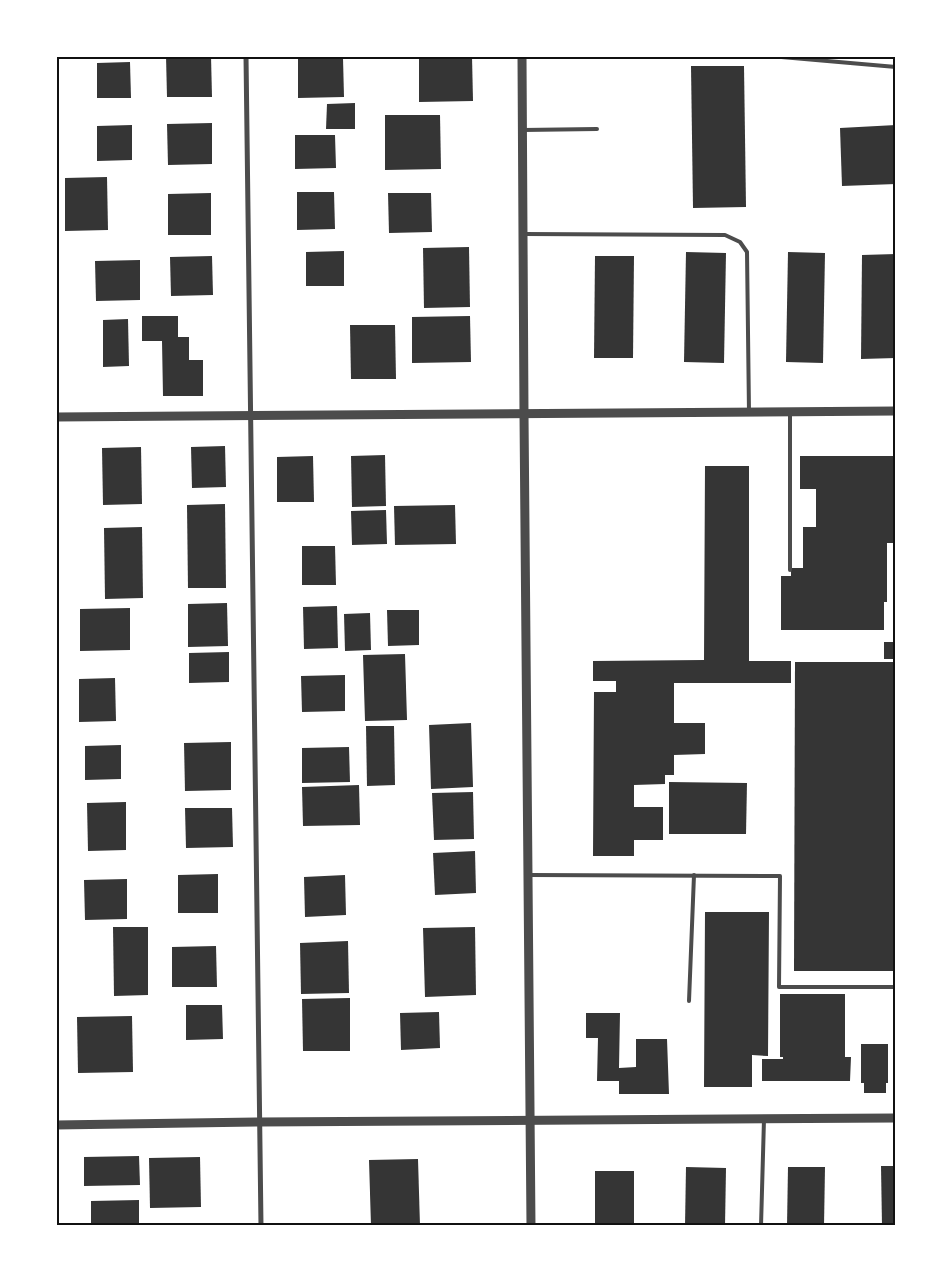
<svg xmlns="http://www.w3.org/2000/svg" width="952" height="1282" font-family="'Roboto Serif',serif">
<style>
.building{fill:#353535}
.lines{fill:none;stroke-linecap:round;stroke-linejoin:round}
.service{stroke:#4c4c4c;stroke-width:4}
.minor{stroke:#4c4c4c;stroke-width:5}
.tertiary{stroke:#4c4c4c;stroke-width:9}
.neatline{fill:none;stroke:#111;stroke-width:2}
</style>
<rect width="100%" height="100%" fill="#fff"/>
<g class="building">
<path d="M166,56H211L212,97H167Z"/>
<path d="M419,56H472L473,101L419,102Z"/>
<path d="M343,58L344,97L298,98V59Z"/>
<path d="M130,62L131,98H97V63Z"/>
<path d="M691,66H744L746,207L693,208Z"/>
<path d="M355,103V129H326L327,104Z"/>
<path d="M385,115H440L441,169L385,170Z"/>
<path d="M212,123V164L168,165L167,124Z"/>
<path d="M132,125V160L97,161V126Z"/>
<path d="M896,125V184L842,186L840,128Z"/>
<path d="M295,135H335L336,168L295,169Z"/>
<path d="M107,177L108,230L65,231V178Z"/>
<path d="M297,192H334L335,229L297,230Z"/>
<path d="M211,193V235H168V194Z"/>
<path d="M388,193H431L432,232L389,233Z"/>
<path d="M469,247L470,307L424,308L423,248Z"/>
<path d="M344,251V286H306V252Z"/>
<path d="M686,252L726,253L724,363L684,362Z"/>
<path d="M788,252L825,253L823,363L786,362Z"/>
<path d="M896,254V358L861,359L862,255Z"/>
<path d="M212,256L213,295L171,296L170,257Z"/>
<path d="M595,256H634L633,358H594Z"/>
<path d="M140,260V300L96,301L95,261Z"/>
<path d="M142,316H178V337H189V360H203V396H163L162,341H142Z"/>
<path d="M470,316L471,362L412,363V317Z"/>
<path d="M128,319L129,366L103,367V320Z"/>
<path d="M350,325H395L396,379H351Z"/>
<path d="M225,446L226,487L192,488L191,447Z"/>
<path d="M141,447L142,504L103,505L102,448Z"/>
<path d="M385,455L386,506L352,507L351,456Z"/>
<path d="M313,456L314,502H277V457Z"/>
<path d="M800,456H896V543H887V602H884V630H781V576H791V568H803V527H816V489H800Z"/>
<path d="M705,466H749V661H791V683H674V723H705V754L674,755V775H665V784L634,785V807H663V840H634V856H593L594,692H616V681H593V661L704,660Z"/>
<path d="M225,504L226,588H188L187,505Z"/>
<path d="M455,505L456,544L395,545L394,506Z"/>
<path d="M386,510L387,544L352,545L351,511Z"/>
<path d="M142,527L143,598L105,599L104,528Z"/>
<path d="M302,546H335L336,585H302Z"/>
<path d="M227,603L228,646L188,647V604Z"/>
<path d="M337,606L338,648L304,649L303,607Z"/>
<path d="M130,608V650L80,651V609Z"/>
<path d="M387,610H419V645L388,646Z"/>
<path d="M370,613L371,650L345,651L344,614Z"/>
<rect x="884" y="642" width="12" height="17"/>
<path d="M229,652V682L189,683V653Z"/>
<path d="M405,654L407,720L365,721L363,655Z"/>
<path d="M795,662H896V971H794Z"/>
<path d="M345,675V711L302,712L301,676Z"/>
<path d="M115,678L116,721L79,722V679Z"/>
<path d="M471,723L473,787L431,789L429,725Z"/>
<path d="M366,726H394L395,785L367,786Z"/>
<path d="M231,742V790L185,791L184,743Z"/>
<path d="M121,745V779L85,780V746Z"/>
<path d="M349,747L350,782L302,783V748Z"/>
<path d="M669,782L747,783L746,834H669Z"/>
<path d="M359,785L360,825L303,826L302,787Z"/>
<path d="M473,792L474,839L434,840L432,793Z"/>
<path d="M126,802V850L88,851L87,803Z"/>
<path d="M185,808H232L233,847L186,848Z"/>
<path d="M475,851L476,893L435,895L433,853Z"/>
<path d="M218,874V913H178V875Z"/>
<path d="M345,875L346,915L305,917L304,877Z"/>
<path d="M127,879V919L85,920L84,880Z"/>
<path d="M705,912H769L768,1056L752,1055V1087H704Z"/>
<path d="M113,927H148V995L114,996Z"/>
<path d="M475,927L476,995L425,997L423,928Z"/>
<path d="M348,941L349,993L301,994L300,943Z"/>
<path d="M216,946L217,987H172V947Z"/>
<path d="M780,994H845V1057H851L850,1081H762V1059H783V1057H780Z"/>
<path d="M350,998V1051H303L302,999Z"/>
<path d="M186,1005H222L223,1039L186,1040Z"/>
<path d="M439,1012L440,1048L401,1050L400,1013Z"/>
<path d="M586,1013H620L619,1068L636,1067V1039H667L669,1094H619V1081H597L598,1038H586Z"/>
<path d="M132,1016L133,1072L78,1073L77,1017Z"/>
<path d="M861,1044H888V1083H886V1093H864V1083H861Z"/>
<path d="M139,1156L140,1185L84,1186V1157Z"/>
<path d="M200,1157L201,1207L150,1208L149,1158Z"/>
<path d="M418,1159L420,1226H371L369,1160Z"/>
<path d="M881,1166H896V1226H882Z"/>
<path d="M686,1167L726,1168L725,1226H685Z"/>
<path d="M788,1167H825L824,1226H787Z"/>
<rect x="595" y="1171" width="39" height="55"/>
<path d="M139,1200V1226H91V1201Z"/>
</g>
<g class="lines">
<g class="service">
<path d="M770,56L896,67"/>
<path d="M523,130L597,129"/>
<path d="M524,234L725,235L740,242L747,252L749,412"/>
<path d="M790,570V412"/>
<path d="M530,875L780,876L779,987H896"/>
<path d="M689,1001L694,875"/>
<path d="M761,1226L764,1119"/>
</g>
<path class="minor" d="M246,56L261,1226"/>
<g class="tertiary">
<path d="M522,56L524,414L531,1226"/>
<path d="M56,417L896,411"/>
<path d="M56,1125L260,1122L896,1118"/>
</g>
</g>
<rect width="952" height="1282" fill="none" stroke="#ffffff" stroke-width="115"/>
<rect x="58" y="58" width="836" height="1166" class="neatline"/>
</svg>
